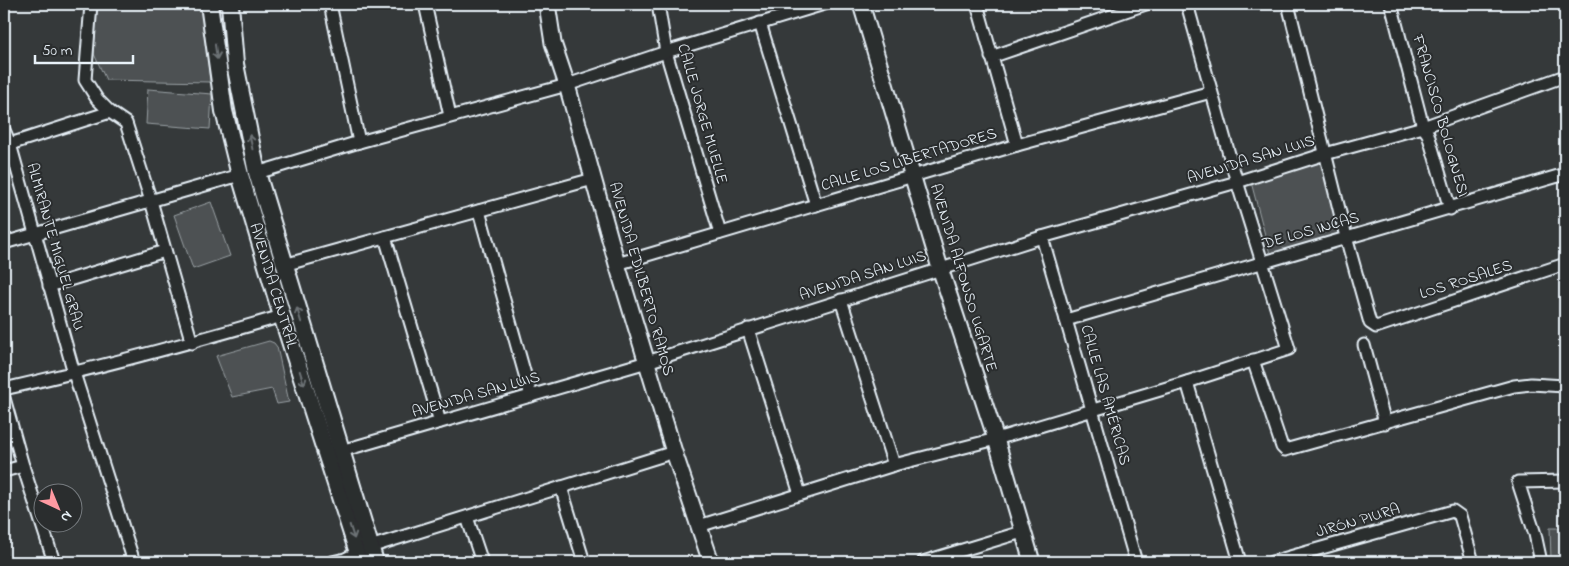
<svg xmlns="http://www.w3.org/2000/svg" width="1569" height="566" font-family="'Indie Flower',sans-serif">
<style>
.green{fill:#4d5152;stroke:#9aa1a5}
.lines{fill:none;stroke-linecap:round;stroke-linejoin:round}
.minor-casing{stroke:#e8f1f8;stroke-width:15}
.tertiary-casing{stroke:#e8f1f8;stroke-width:19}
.secondary-casing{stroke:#e8f1f8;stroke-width:20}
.minor{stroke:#2a2d2e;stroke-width:11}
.tertiary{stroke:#2a2d2e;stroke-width:15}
.secondary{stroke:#2a2d2e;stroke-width:16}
.oneway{stroke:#6c7275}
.labels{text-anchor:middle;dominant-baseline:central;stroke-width:4;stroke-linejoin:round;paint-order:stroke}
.street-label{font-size:16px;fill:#e8f1f8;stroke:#2a2d2e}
</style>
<rect width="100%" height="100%" fill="#35393a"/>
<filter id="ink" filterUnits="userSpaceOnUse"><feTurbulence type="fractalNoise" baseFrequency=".02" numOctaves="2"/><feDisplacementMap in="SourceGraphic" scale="10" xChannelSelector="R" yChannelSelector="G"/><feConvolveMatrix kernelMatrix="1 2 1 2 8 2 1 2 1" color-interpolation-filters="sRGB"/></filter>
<g filter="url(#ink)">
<g class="green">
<path d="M96,4H202L210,82L106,80L94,54Z"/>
<path d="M148,89L212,94L210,129L146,124Z"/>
<path d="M1324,159L1347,231L1270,254L1251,182Z"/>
<path d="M211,202L230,256L193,269L174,215Z"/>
<path d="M269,341L274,343L277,347L289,402L277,404L272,389L232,397L216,356Z"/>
<path d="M1550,528H1565V558L1551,559Z"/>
</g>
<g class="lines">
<g class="minor-casing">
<g id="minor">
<path d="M91,4L85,80L97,99L110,112L126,123L151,201L192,343"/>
<path d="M330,4L359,142"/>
<path d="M425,4L450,116"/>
<path d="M658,4L666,52L720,233"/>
<path d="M977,4L1017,145"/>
<path d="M1288,4L1346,237L1370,323L1376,327L1565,264"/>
<path d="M1391,4L1423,127L1428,134L1450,209"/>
<path d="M760,23L816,205"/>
<path d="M991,57L1146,4"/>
<path d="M4,130L10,144L74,373L134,562"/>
<path d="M10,144L110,112"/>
<path d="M257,173L359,142L567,85L666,52L824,4"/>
<path d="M479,211L531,396"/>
<path d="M385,237L440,422"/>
<path d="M1042,237L1136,562"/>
<path d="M4,243L240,175"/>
<path d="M617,264L1017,145L1211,92"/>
<path d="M284,265L593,179"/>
<path d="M49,286L165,251"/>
<path d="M841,300L894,465"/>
<path d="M1066,320C1232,270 1399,224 1565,174"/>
<path d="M748,329L800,494"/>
<path d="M1364,345L1385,423"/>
<path d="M1253,360L1282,447L1285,450L1514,386L1531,384L1565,386"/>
<path d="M1187,382L1240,562"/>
<path d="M4,389C97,368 190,343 282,316"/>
<path d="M4,398L23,466L54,562"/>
<path d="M341,451L647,362L1042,237L1237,182L1325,154L1423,127L1565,76"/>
<path d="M4,471L23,466"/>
<path d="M561,487L584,562"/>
<path d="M467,517L482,562"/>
<path d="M699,526L894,465L996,439L1187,382L1289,349L1234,172L1187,4"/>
<path d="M332,562L345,559L370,547L674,452"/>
<path d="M923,562L1022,532"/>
<path d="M1272,562L1453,511L1460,516L1473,562"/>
<path d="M1541,562L1535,534L1518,482L1565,481"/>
</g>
</g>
<g class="tertiary-casing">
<g id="tertiary">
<path d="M547,4L553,43L567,85L617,264L674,452L711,562"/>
<path d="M861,4L940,268L996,439L1032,562"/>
</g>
</g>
<g class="secondary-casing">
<g id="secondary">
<path d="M209,4L224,111L240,175L282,316L361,562"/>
<path d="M230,4L235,64L257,173L375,562"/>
</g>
</g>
<use href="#minor" class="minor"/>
<use href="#tertiary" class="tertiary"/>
<use href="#secondary" class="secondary"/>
</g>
<defs><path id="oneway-shaft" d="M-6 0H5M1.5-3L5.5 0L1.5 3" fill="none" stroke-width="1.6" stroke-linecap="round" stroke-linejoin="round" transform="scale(1.25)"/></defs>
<g class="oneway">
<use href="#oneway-shaft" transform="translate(216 52) rotate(82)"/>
<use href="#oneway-shaft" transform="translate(251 142) rotate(-101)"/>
<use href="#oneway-shaft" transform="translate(299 315) rotate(-107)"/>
<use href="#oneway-shaft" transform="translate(302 378) rotate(72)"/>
<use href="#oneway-shaft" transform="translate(352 532) rotate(72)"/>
</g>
</g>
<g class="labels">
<g class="street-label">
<text transform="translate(702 114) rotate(74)">CALLE JORGE MUELLE</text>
<text transform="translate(1440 116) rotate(74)">FRANCISCO BOLOGNESI</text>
<text transform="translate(909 160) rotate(-17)">CALLE LOS LIBERTADORES</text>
<text transform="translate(1251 160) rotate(-17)">AVENIDA SAN LUIS</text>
<text transform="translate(1311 231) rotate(-16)">DE LOS INCAS</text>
<text transform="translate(55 247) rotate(74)">ALMIRANTE MIGUEL GRAU</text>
<text transform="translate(863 276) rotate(-18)">AVENIDA SAN LUIS</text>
<text transform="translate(963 278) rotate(73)">AVENIDA ALFONSO UGARTE</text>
<text transform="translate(641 279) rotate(74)">AVENIDA EDILBERTO RAMOS</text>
<text transform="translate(1466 280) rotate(-18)">LOS ROSALES</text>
<text transform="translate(273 286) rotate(73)">AVENIDA CENTRAL</text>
<text transform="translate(476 395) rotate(-16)">AVENIDA SAN LUIS</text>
<text transform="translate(1105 395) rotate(74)">CALLE LAS AMÉRICAS</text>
<text transform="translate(1358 521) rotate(-16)">JIRÓN PIURA</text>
</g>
</g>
<rect width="1569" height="566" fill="none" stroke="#2a2d2e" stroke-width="20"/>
<rect x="10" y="10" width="1549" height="546" fill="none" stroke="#e8f1f8" stroke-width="2" filter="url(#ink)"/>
<g transform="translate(58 508) rotate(136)"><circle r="24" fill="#2a2d2e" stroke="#767b7f"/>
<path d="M0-4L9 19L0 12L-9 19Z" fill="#ff9aa2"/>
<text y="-8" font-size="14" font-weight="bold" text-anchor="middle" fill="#e8f1f8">N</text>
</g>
<path d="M35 55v8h98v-8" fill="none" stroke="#e8f1f8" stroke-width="2.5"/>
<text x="42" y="55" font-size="15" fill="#e8f1f8" stroke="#2a2d2e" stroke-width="4" paint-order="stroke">50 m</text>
</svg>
